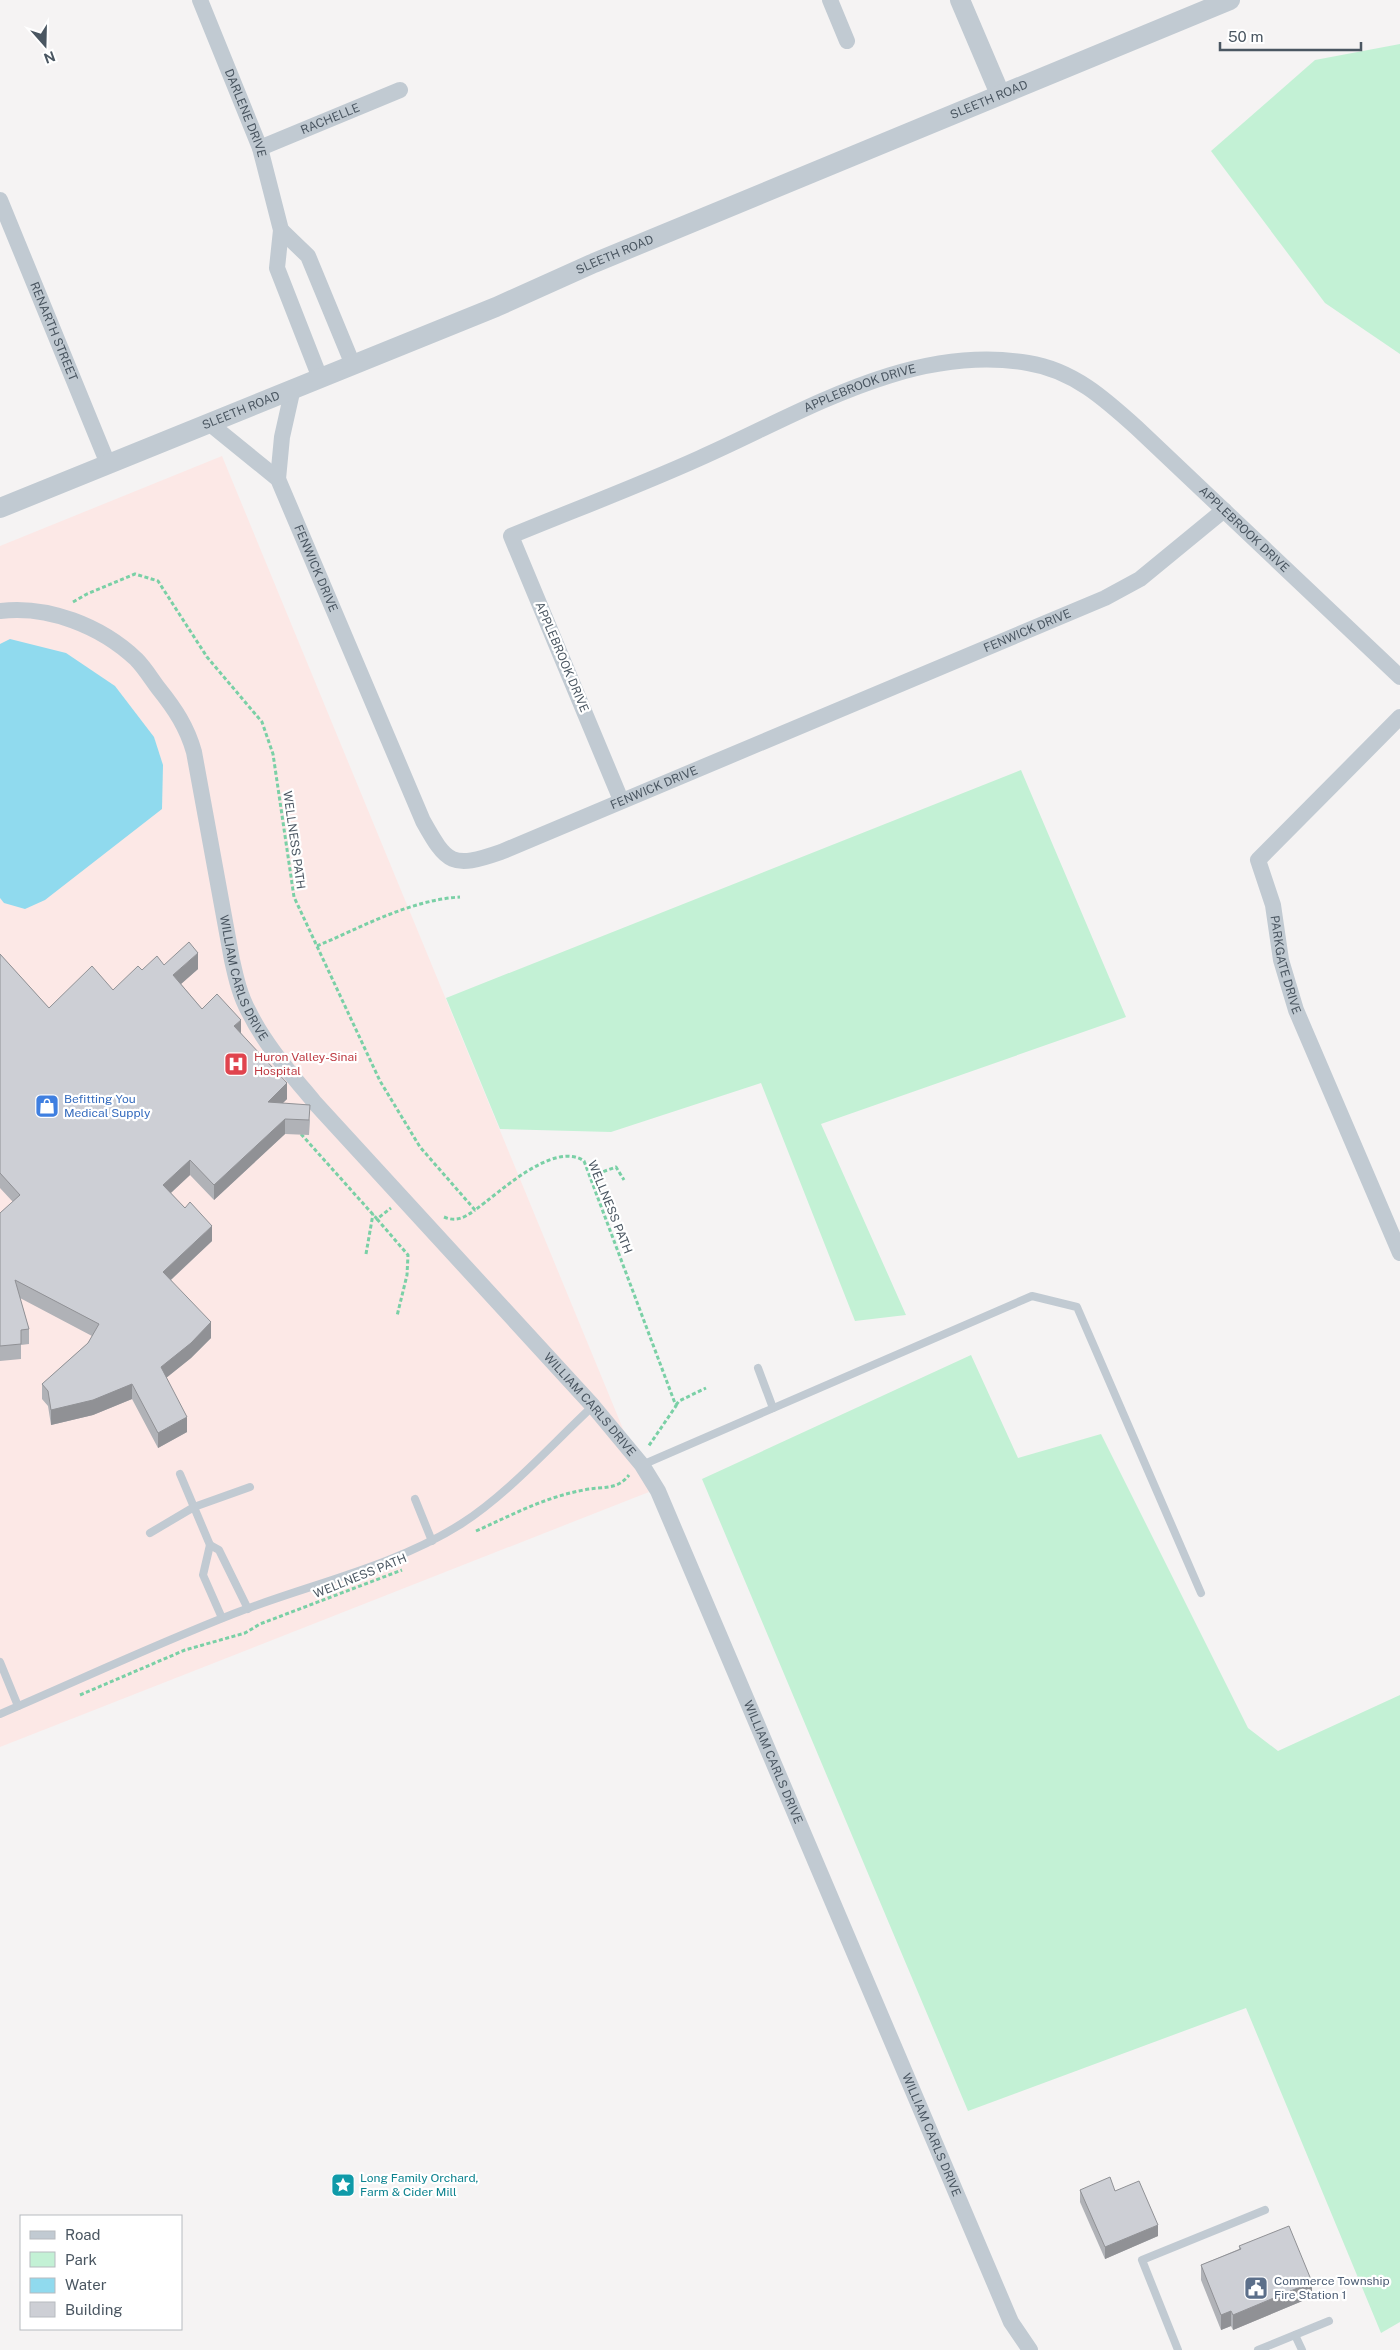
<svg xmlns="http://www.w3.org/2000/svg" width="1400" height="2350" font-family="'Public Sans',sans-serif">
<style>
.medical{fill:#fce8e6}
.green{fill:#c3f1d5}
.water{fill:#90daee}
.lines{fill:none;stroke-linecap:round;stroke-linejoin:round}
.path{stroke:#7ad0a6;stroke-width:3;stroke-dasharray:4 2.5;stroke-linecap:butt}
.service{stroke:#c1cad2;stroke-width:8}
.minor{stroke:#c1cad2;stroke-width:16}
.tertiary{stroke:#c1cad2;stroke-width:20}
.wall{fill:#b0b2b7}
.shaded-wall{fill:#909195}
.building{fill:#cdcfd5;stroke:#909195}
.labels{text-anchor:middle;dominant-baseline:central;stroke-width:4.5;stroke-linejoin:round;paint-order:stroke}
.street-label{font-size:12px;fill:#4a5661;stroke:#fff}
.health-label{font-size:12px;fill:#be3a42;stroke:#fff;text-anchor:start}
.shop-label{font-size:12px;fill:#366cbe;stroke:#fff;text-anchor:start}
.culture-label{font-size:12px;fill:#0d838f;stroke:#fff;text-anchor:start}
.service-label{font-size:12px;fill:#4e5e75;stroke:#fff;text-anchor:start}
</style>
<rect width="100%" height="100%" fill="#f5f3f3"/>
<path class="medical" d="M222,456L649,1492L0,1747V546Z"/>
<g class="green">
<path d="M1400,44V354L1325,303L1211,151L1315,60Z"/>
<path d="M1021,770L1126,1017L821,1124L906,1315L855,1321L761,1083L611,1132L500,1129L446,998Z"/>
<path d="M971,1355L1018,1458L1101,1434L1248,1728L1278,1751L1400,1695V2322L1381,2333L1246,2008L968,2111L702,1479Z"/>
</g>
<path class="water" d="M10,639L66,653L115,686L154,737L163,765L162,809L45,900L25,909L4,903L0,898V644Z"/>
<g class="lines">
<g class="path">
<path d="M73,602L87,594L135,574L158,581L207,657L262,722L273,754L294,897L380,1081L420,1147L475,1210C499,1193 554,1140 584,1161L676,1406L648,1447"/>
<path d="M317,946C362,927 410,900 460,897"/>
<path d="M301,1134L377,1219L391,1208"/>
<path d="M591,1176L616,1167L624,1180"/>
<path d="M444,1217C456,1222 464,1218 475,1210"/>
<path d="M377,1219L408,1255L407,1275L397,1316"/>
<path d="M366,1254L373,1214"/>
<path d="M676,1405L679,1401L706,1388"/>
<path d="M476,1531C512,1515 545,1497 584,1490C601,1486 617,1491 629,1475"/>
<path d="M80,1695L185,1650L245,1633L260,1624L402,1570"/>
</g>
<g class="service">
<path d="M758,1368L773,1408"/>
<path d="M642,1465L1032,1296L1077,1307L1201,1593"/>
<path d="M180,1474L210,1545L203,1575L222,1618"/>
<path d="M415,1499L432,1541"/>
<path d="M150,1533L194,1507L250,1487"/>
<path d="M210,1545L219,1550L248,1609"/>
<path d="M0,1662L18,1706"/>
<path d="M0,1714C77,1681 154,1645 233,1614C309,1584 391,1568 461,1524C508,1494 552,1444 593,1406"/>
<path d="M1295,2335L1302,2350"/>
<path d="M1178,2350L1142,2260L1265,2210"/>
<path d="M1258,2350L1329,2321"/>
</g>
<g class="minor">
<path id="s1" d="M200,0L260,148L281,230L277,268L320,378"/>
<path d="M830,0L847,41"/>
<path id="s2" d="M260,148L400,90"/>
<path id="s3" d="M0,200L108,464"/>
<path d="M281,230L308,256L353,365"/>
<path id="s4" d="M209,423L278,479L423,821C447,864 452,869 501,852L1105,598L1140,579L1224,510"/>
<path d="M278,479L282,437L293,388"/>
<path id="s5" d="M0,611C48,605 101,626 136,659C145,668 152,680 159,689C175,709 187,727 194,752L232,960C236,978 240,996 249,1012C265,1045 292,1075 315,1103L593,1406L642,1465L658,1491L1011,2322L1030,2350"/>
<path id="s6" d="M1400,717L1258,860L1273,905L1281,960L1296,1010L1400,1253"/>
<path id="s7" d="M621,800L511,536C574,510 638,486 700,458C802,413 911,343 1028,363C1073,370 1105,399 1137,428L1400,677"/>
</g>
<g class="tertiary">
<path d="M960,0L1000,94"/>
<path id="s8" d="M0,508L496,307L594,263L1230,0"/>
</g>
</g>
<g class="wall">
<path d="M0,954L49,1008L113,990L142,970L164,965L198,969L181,984L202,1009L241,1033L287,1099L283,1103L310,1120L309,1135L285,1134L214,1200L190,1175L171,1193L212,1241L171,1280L211,1338L191,1358L166,1378L187,1432L158,1448L132,1399L93,1415L51,1425L48,1406L42,1399V1384L88,1343L92,1336L20,1298L29,1329V1344L21,1345V1359L0,1361V1213L13,1202L0,1188Z"/>
<path d="M1080,2190L1115,2191L1158,2236L1105,2259L1080,2202Z"/>
<path d="M1239,2246L1312,2297L1233,2330L1231,2326L1221,2330L1201,2280V2265L1239,2249Z"/>
</g>
<g class="shaded-wall">
<path d="M198,953V969L173,991V975Z"/>
<path d="M241,1020V1036L234,1026Z"/>
<path d="M287,1083V1099L268,1117V1102Z"/>
<path d="M285,1119V1134L214,1200V1185Z"/>
<path d="M190,1160V1175L163,1200V1185Z"/>
<path d="M212,1226V1241L163,1287V1272Z"/>
<path d="M211,1322V1338L191,1358L161,1382V1367Z"/>
<path d="M132,1384V1399L93,1415L51,1425V1410Z"/>
<path d="M187,1417V1432L158,1448V1433Z"/>
<path d="M1158,2225V2236L1105,2259V2247Z"/>
<path d="M1312,2282V2297L1233,2330V2315Z"/>
<path d="M1231,2311V2326L1221,2330V2315Z"/>
</g>
<g class="building">
<path d="M189,942L198,953L173,975L202,1009L217,994L241,1020L234,1026L287,1083L268,1102L310,1105L309,1120L285,1119L214,1185L190,1160L163,1185L185,1208L190,1202L212,1226L163,1272L211,1322L191,1343L161,1367L187,1417L158,1433L132,1384L93,1400L51,1410L48,1391L42,1384L88,1343L99,1324L15,1280L29,1329L21,1330V1344L0,1346V1213L20,1195L0,1173V954L49,1008L92,966L113,990L138,966L142,970L157,956L164,965Z"/>
<path d="M1110,2177L1115,2191L1139,2181L1158,2225L1105,2247L1080,2190Z"/>
<path d="M1289,2226L1312,2282L1233,2315L1231,2311L1221,2315L1201,2265L1241,2249L1239,2246Z"/>
</g>
<defs>
<g id="hospital-square" transform="scale(1.25)"><rect x="-9" y="-9" width="18" height="18" rx="4" fill="#e0444e" stroke="#fff"/><path d="M-5-5h3v3.5h4V-5h3V5h-3V1.5h-4V5h-3Z" fill="#fff"/></g>
<g id="shop-square" transform="scale(1.25)"><rect x="-9" y="-9" width="18" height="18" rx="4" fill="#3f7fe0" stroke="#fff"/><path d="M-5-2.5h2.3a2.7 3.5 0 0 1 5.4 0H5L5.5 6h-11ZM-1.5-2.5h3a1.5 2.3 0 0 0-3 0Z" fill="#fff"/></g>
<g id="sight-square" transform="scale(1.25)"><rect x="-9" y="-9" width="18" height="18" rx="4" fill="#0f9aa8" stroke="#fff"/><path d="M0-6L1.8-2.2L6-1.7L2.9 1.2L3.7 5.4L0 3.3L-3.7 5.4L-2.9 1.2L-6-1.7L-1.8-2.2Z" fill="#fff"/></g>
<g id="civic-square" transform="scale(1.25)"><rect x="-9" y="-9" width="18" height="18" rx="4" fill="#5c6f8a" stroke="#fff"/><path d="M-.6-6.5H3V-4.5H.6V-3L4-1V1h2V6H-6V1h2V-1L-.6-3ZM-1.2 2.5V6h2.4V2.5Z" fill="#fff"/></g>
</defs>
<g fill-rule="evenodd">
<use href="#hospital-square" x="236" y="1064"/>
<use href="#shop-square" x="47" y="1106"/>
<use href="#sight-square" x="343" y="2185"/>
<use href="#civic-square" x="1256" y="2288"/>
</g>
<g class="labels">
<g class="street-label">
<text stroke="none"><textPath href="#s8" startOffset="1070">SLEETH ROAD</textPath></text>
<text stroke="none"><textPath href="#s1" startOffset="122">DARLENE DRIVE</textPath></text>
<text stroke="none"><textPath href="#s2" startOffset="76">RACHELLE</textPath></text>
<text stroke="none"><textPath href="#s8" startOffset="665">SLEETH ROAD</textPath></text>
<text stroke="none"><textPath href="#s3" startOffset="142">RENARTH STREET</textPath></text>
<text stroke="none"><textPath href="#s7" startOffset="665">APPLEBROOK DRIVE</textPath></text>
<text stroke="none"><textPath href="#s8" startOffset="260">SLEETH ROAD</textPath></text>
<text stroke="none"><textPath href="#s7" startOffset="1114">APPLEBROOK DRIVE</textPath></text>
<text stroke="none"><textPath href="#s4" startOffset="186">FENWICK DRIVE</textPath></text>
<text stroke="none"><textPath href="#s4" startOffset="1130">FENWICK DRIVE</textPath></text>
<text transform="translate(562 657) rotate(67)">APPLEBROOK DRIVE</text>
<text stroke="none"><textPath href="#s4" startOffset="725">FENWICK DRIVE</textPath></text>
<text transform="translate(294 840) rotate(82)">WELLNESS PATH</text>
<text stroke="none"><textPath href="#s6" startOffset="310">PARKGATE DRIVE</textPath></text>
<text stroke="none"><textPath href="#s5" startOffset="491">WILLIAM CARLS DRIVE</textPath></text>
<text transform="translate(610 1207) rotate(68)">WELLNESS PATH</text>
<text stroke="none"><textPath href="#s5" startOffset="1046">WILLIAM CARLS DRIVE</textPath></text>
<text transform="translate(360 1576) rotate(-22)">WELLNESS PATH</text>
<text stroke="none"><textPath href="#s5" startOffset="1451">WILLIAM CARLS DRIVE</textPath></text>
<text stroke="none"><textPath href="#s5" startOffset="1856">WILLIAM CARLS DRIVE</textPath></text>
</g>
<g class="health-label">
<text x="254" y="1057">Huron Valley-Sinai<tspan x="254" dy="14">Hospital</tspan></text>
</g>
<g class="shop-label">
<text x="64" y="1099">Befitting You<tspan x="64" dy="14">Medical Supply</tspan></text>
</g>
<g class="culture-label">
<text x="360" y="2178">Long Family Orchard,<tspan x="360" dy="14">Farm &amp; Cider Mill</tspan></text>
</g>
<g class="service-label">
<text x="1274" y="2281">Commerce Township<tspan x="1274" dy="14">Fire Station 1</tspan></text>
</g>
</g>
<rect x="20" y="2215" width="162" height="115" fill="#ffffff" stroke="#b7bbc0"/>
<rect x="30" y="2231" width="25" height="8" fill="#c1cad2" stroke="#b7bbc0"/>
<text x="65" y="2240" font-size="15" fill="#4a5661">Road</text>
<rect x="30" y="2252" width="25" height="15" fill="#c3f1d5" stroke="#b7bbc0"/>
<text x="65" y="2265" font-size="15" fill="#4a5661">Park</text>
<rect x="30" y="2278" width="25" height="15" fill="#90daee" stroke="#b7bbc0"/>
<text x="65" y="2290" font-size="15" fill="#4a5661">Water</text>
<rect x="30" y="2302" width="25" height="15" fill="#cdcfd5" stroke="#b7bbc0"/>
<text x="65" y="2315" font-size="15" fill="#4a5661">Building</text>
<g transform="translate(45 45) rotate(160)" stroke="#ffffff" stroke-width="4" paint-order="stroke">
<path d="M0-4L9 19L0 12L-9 19Z" fill="#4a5661"/>
<text y="-8" font-size="14" font-weight="bold" text-anchor="middle" fill="#4a5661">N</text>
</g>
<path d="M1220 42v8h141v-8" fill="none" stroke="#4a5661" stroke-width="2.5"/>
<text x="1228" y="42" font-size="15" fill="#4a5661" stroke="#ffffff" stroke-width="4" paint-order="stroke">50 m</text>
</svg>
